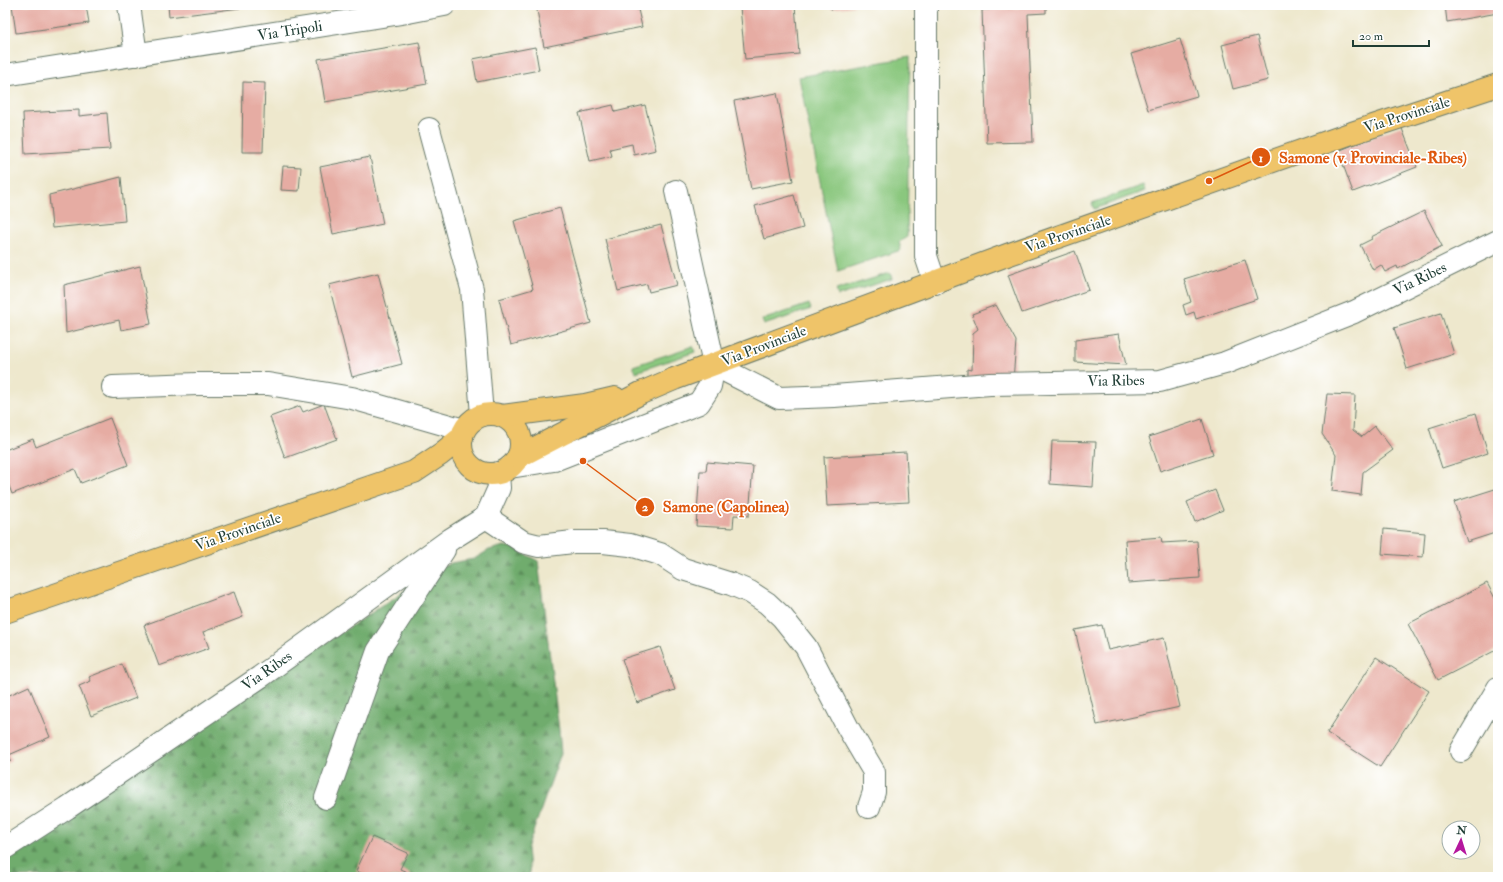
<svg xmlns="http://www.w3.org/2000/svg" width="1503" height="882" font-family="'IM FELL Double Pica',serif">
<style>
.green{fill:#8ac77e;stroke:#548259}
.forest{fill:url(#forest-firs);stroke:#477450}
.building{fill:#e6aca3}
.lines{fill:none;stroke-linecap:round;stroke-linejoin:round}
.minor-casing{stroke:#67796a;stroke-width:24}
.major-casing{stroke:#67796a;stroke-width:24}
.minor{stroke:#fff;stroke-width:22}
.major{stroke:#efc469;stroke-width:22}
.labels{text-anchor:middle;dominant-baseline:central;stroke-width:3.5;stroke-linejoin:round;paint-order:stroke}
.street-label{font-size:15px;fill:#1f3d34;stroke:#fff}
.leader{fill:none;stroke:#de580e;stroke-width:1.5}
.callout-dot{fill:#de580e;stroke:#fff;stroke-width:1.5}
.mark-label{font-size:12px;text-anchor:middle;font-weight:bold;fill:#fff}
.callout-label{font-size:16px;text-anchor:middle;font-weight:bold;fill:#de580e;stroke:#fff;stroke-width:3.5;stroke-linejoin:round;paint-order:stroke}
</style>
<defs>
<pattern id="forest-firs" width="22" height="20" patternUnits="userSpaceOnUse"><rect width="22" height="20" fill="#6fac6d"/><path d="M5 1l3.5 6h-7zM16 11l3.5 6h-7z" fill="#5b8d5a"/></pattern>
</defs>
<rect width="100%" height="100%" fill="#fff"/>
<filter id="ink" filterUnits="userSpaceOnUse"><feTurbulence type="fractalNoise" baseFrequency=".025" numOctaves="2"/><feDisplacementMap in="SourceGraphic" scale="8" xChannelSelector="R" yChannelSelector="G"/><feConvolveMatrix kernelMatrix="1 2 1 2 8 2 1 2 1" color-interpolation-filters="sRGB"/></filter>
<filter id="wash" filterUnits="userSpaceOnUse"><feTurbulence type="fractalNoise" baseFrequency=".012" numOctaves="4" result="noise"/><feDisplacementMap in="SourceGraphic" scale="16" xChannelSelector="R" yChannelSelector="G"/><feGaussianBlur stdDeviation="0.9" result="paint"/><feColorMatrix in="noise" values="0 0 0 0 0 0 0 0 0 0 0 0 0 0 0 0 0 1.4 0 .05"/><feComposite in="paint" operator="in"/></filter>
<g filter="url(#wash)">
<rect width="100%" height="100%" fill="#eee8cd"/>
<g class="green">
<path d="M910,57L907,237L899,242L901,250L838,271L799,77Z"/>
<path d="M1143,185L1145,191L1094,209L1092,203Z"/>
<path d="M890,273L892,279L838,296L836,290Z"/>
<path d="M809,304L811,309L764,325L762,320Z"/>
<path d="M693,346L695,352L636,372L633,366Z"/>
</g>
<path class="forest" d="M504,546L514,548L538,561L559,730L561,753L527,849L530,877H10L5,869V855L436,570L451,563L474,559L489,550Z"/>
<g id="blocks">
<g class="building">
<path d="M12,5H86L89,23L16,33Z"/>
<path d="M168,5H240V8L169,17Z"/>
<path d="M536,5H637L642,27L544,47Z"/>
<path d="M761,5H795L799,54L745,59L740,7Z"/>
<path d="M830,5H854V6L831,9Z"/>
<path d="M1020,5H1046V13L1028,14L1033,142L987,143L982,10L1020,8Z"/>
<path d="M1445,5H1498V13L1447,22Z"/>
<path d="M1257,36L1268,80L1233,89L1222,45Z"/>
<path d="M1180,39L1197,96L1148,110L1131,54Z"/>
<path d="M419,42L427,84L325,102L318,59Z"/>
<path d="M535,47L539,70L477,82L473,59Z"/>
<path d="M243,82L265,83L263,152H242Z"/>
<path d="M777,93L793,181L751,189L734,101Z"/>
<path d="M613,105L615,112L645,105L656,150L634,155L632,144L610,149L612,156L590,161L579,113Z"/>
<path d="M79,110V116L107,113L110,149L25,154L23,113Z"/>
<path d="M1401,126L1417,167L1353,192L1338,151Z"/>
<path d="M370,157L383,224L333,234L320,167Z"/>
<path d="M283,166L301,167L299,191L281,190Z"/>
<path d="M121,177L125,221L52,228L49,195Z"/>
<path d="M794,195L803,228L764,239L755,206Z"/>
<path d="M560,208L591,323L511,345L499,299L533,289L514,221Z"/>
<path d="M1424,211L1442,246L1398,269L1397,266L1385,272L1381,265L1373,270L1360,245L1372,239L1371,237Z"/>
<path d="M661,225L677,285L649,292L647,284L618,291L605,239Z"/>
<path d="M1075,251L1089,290L1022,313L1008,275Z"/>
<path d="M1245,260L1257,299L1196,319L1194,312L1186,315L1183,305L1191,302L1184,279Z"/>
<path d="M140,266L151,324L121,330L119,320L66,333L64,285Z"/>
<path d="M378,273L402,364L352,377L329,285Z"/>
<path d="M996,305L1016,341L1013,381L967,377V369L972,370L973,333L978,329L972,314Z"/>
<path d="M1441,313L1454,354L1407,369L1394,328Z"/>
<path d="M1119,334L1126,365L1075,362V340Z"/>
<path d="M1327,394L1355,395L1353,430L1362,437L1375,426L1393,450L1363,472L1361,495L1332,491L1336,455L1322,434Z"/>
<path d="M324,404L337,439L285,458L270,417L300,406L303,412Z"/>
<path d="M1476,413L1488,453L1442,468L1429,428Z"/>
<path d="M110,418L128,465L81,483L75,469L12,494L5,475V450L33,439L36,447Z"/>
<path d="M1202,419L1213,454L1160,471L1149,437Z"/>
<path d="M1052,441L1096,442L1093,487L1050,484Z"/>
<path d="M906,452L909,502L827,506L824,457Z"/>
<path d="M707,462L753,466L749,516L734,515L733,528L696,526L700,471H706Z"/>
<path d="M1498,488V532L1467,542L1454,502Z"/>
<path d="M1215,490L1223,510L1195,522L1187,502Z"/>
<path d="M1384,529L1425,533L1423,557L1382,554Z"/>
<path d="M1161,537L1162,543L1197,541L1200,578L1128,583L1125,540Z"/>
<path d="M1487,583L1498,604V649L1438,680L1408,624Z"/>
<path d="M234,592L243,617L203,632L209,648L159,666L144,625Z"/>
<path d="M1102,625L1108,650L1164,638L1180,707L1097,725L1075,630Z"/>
<path d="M660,647L675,690L637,703L622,659Z"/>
<path d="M1376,657L1429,691L1380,767L1327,733Z"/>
<path d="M122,664L136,698L91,716L79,686L91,681L89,677Z"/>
<path d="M29,686L50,737L9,755L11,761L5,764V697Z"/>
<path d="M372,837L408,853L400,869L411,874L409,877H370L356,871Z"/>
</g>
</g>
</g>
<g filter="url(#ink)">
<use href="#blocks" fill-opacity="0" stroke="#67796a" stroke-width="1"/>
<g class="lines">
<g class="minor-casing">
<g id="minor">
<path d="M129,5L136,55"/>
<path d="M926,5V256L935,283"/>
<path d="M5,75L408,12L444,5"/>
<path d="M429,129L472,289L482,415"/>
<path d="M714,365L779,398L834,396L990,384L1160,381L1225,363L1354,312L1498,241"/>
<path d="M113,387L197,384H268L352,398L464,430"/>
<path d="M510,467L554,460L699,403L710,386L714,365L676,191"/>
<path d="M486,517L523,542L539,546L573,542H603L630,545L660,554L683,569L731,584L750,592L767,603L782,617L806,647L848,728L874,772V792L869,807"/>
<path d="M1461,751L1498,688"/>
<path d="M326,798L378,651L444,550"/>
<path d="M5,848L67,808L260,677L451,539L486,517L499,488L498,473"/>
</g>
</g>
<g class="major-casing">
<g id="major">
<circle cx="491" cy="444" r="30"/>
<path d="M502,416L585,405L615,398"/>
<path d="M518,457L641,393L674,379L1007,255L1352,133L1498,85"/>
<path d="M5,612L414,472L441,454L462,437"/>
</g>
</g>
<use href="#minor" class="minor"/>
<use href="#major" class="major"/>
</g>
</g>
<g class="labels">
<g class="street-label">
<text transform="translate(290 31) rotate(-9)">Via Tripoli</text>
<text transform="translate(1407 115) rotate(-18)">Via Provinciale</text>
<text transform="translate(1068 234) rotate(-19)">Via Provinciale</text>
<text transform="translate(1420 279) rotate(-26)">Via Ribes</text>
<text transform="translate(764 346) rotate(-21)">Via Provinciale</text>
<text transform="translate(1116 381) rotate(-1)">Via Ribes</text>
<text transform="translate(238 532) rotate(-19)">Via Provinciale</text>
<text transform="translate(267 671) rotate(-35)">Via Ribes</text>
</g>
</g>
<path class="leader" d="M1209 181L1261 157M583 461L645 507"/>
<g class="callout-dot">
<circle cx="1209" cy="181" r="4"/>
<circle cx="583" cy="461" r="4"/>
<circle cx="1261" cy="157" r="10"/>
<circle cx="645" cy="507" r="10"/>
</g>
<g class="mark-label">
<text x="1261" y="162">1</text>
<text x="645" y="511">2</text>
</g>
<g class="callout-label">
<text x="1373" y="163">Samone (v. Provinciale-Ribes)</text>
<text x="726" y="512">Samone (Capolinea)</text>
</g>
<rect width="1503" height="882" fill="none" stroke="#fff" stroke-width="20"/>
<g transform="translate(1461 840) rotate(4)"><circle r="19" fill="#ffffff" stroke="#a5b1ae"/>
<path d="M0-3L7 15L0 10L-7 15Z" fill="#b5179e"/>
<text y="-6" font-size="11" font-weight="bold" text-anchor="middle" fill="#1f3d34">N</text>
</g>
<path d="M1353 40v6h76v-6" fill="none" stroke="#1f3d34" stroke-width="2"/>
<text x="1359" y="40" font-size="12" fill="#1f3d34" stroke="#ffffff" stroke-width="3" paint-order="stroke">20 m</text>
</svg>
